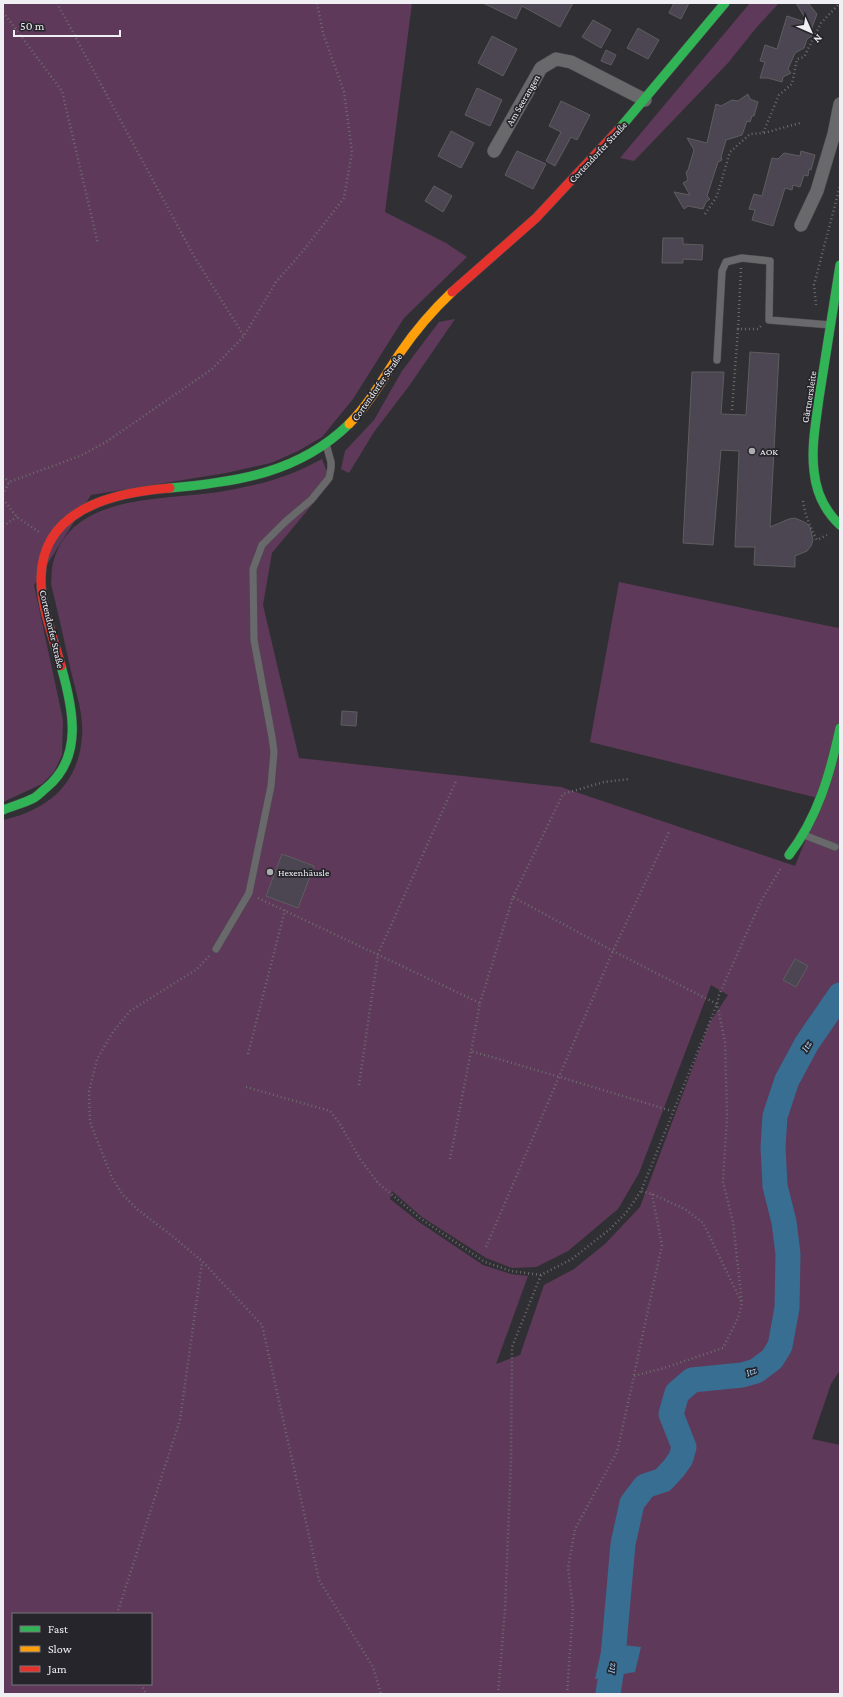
<svg xmlns="http://www.w3.org/2000/svg" width="843" height="1697" font-family="'Crimson Pro',serif">
<style>
.green{fill:#5f3959;fill-rule:evenodd}
.water{fill:#376e92}
.lines{fill:none;stroke-linecap:round;stroke-linejoin:round}
.river{stroke:#376e92;stroke-width:25}
.building{fill:#4c4652;stroke:#5e5d60}
.lane-casing{stroke:#4c4c4f;stroke-width:8}
.street-casing{stroke:#4c4c4f;stroke-width:14}
.fast-casing{stroke:#4c4c4f;stroke-width:10}
.slow-casing{stroke:#4c4c4f;stroke-width:10}
.jam-casing{stroke:#4c4c4f;stroke-width:10}
.path{stroke:#6c6c6f;stroke-width:2.5;stroke-dasharray:1 3;stroke-linecap:butt}
.lane{stroke:#69696c;stroke-width:7}
.street{stroke:#69696c;stroke-width:13}
.fast{stroke:#30b455;stroke-width:9}
.slow{stroke:#ff9f0a;stroke-width:9}
.jam{stroke:#e5322d;stroke-width:9}
.poi-dot{fill:#adadb1;stroke:#25252b;stroke-width:1.5}
.labels{text-anchor:middle;dominant-baseline:central;stroke-width:3.5;stroke-linejoin:round;paint-order:stroke}
.street-label{font-size:10px;fill:#f0f0f4;stroke:#25252b}
.poi-label{font-size:10px;fill:#f0f0f4;stroke:#25252b;text-anchor:start}
.water-label{font-size:11px;font-style:italic;fill:#a5d5f9;stroke:#25252b}
</style>
<rect width="100%" height="100%" fill="#303034"/>
<g class="green">
<path d="M3,3H412L385,212L446,243L467,257L404,318L353,399L322,437L298,451L271,463L226,473L91,495L34,585L63,720L62,755L54,772L42,784L3,802Z"/>
<path d="M750,3H779L756,28L728,63L634,161L620,158Z"/>
<path d="M455,319L409,386L374,432L349,473L341,469L345,451L374,420L402,371L439,322Z"/>
<path d="M322,459L331,482L272,553L263,605L299,758L561,787L795,866L822,799L590,742L619,582L838,628L840,626V1370L831,1384L812,1439L840,1445V1694H3V820C48,810 79,784 82,736C84,713 75,690 70,667C64,640 58,612 51,584C52,577 51,570 53,563C72,489 172,502 230,490C264,484 291,476 322,459ZM711,985L728,995L710,1022L640,1207L605,1244L574,1269L544,1285L520,1355L496,1364L528,1276L511,1274L483,1265L419,1222L390,1199L392,1191L422,1217L486,1258L512,1268L536,1267L568,1251L618,1209L639,1173ZM13,1614H151V1684H13Z"/>
</g>
<path class="water" d="M603,1643L641,1647L635,1672L595,1679Z"/>
<g class="lines">
<path class="river" d="M608,1694L612,1668L623,1544L632,1503L645,1486L663,1480L674,1468L681,1458L684,1447L671,1414L677,1393L692,1380L742,1375L756,1371L772,1359L780,1346L787,1308L788,1254L784,1222L775,1186L773,1147L775,1116L787,1080L807,1043L840,995"/>
</g>
<g class="building">
<path d="M483,3H573L560,27L522,6L516,19Z"/>
<path d="M674,3H689L681,19L669,13Z"/>
<path d="M796,3H808L817,14L810,33L812,36L807,39L804,48L795,53L788,69L791,73L783,77L782,82L768,78H760L765,62L760,61L765,45L777,49L787,16L808,23Z"/>
<path d="M593,20L611,30L601,48L582,37Z"/>
<path d="M638,28L659,40L648,59L627,48Z"/>
<path d="M492,36L517,49L503,76L478,63Z"/>
<path d="M606,50L616,55L611,65L601,61Z"/>
<path d="M477,88L502,100L490,126L465,115Z"/>
<path d="M748,94L750,99L758,102L754,116H752L750,122L747,121L742,135L726,140L721,157L722,160L718,162L707,196L710,199L706,202L703,209L688,206L684,209L674,192L690,195L683,183L688,180L686,172L688,170L694,150L687,138L707,143L716,104L721,106L732,100L738,101Z"/>
<path d="M561,101L590,115L577,140L571,137L555,166L546,161L561,132L549,126Z"/>
<path d="M451,131L474,143L461,168L438,156Z"/>
<path d="M517,151L546,164L533,189L505,175Z"/>
<path d="M801,151L815,155L811,170L809,169L808,176L804,175L800,187L793,185L792,190L785,188L773,226L752,220L755,210L749,209L754,194L762,196L772,158L778,159L784,153L800,156Z"/>
<path d="M434,186L452,196L443,212L425,201Z"/>
<path d="M663,238H683V244L703,245L702,260L683,259V263H662Z"/>
<path d="M750,352L779,354L770,527L789,519L795,518L806,523L810,527L813,540L811,546L807,551L795,556V567L754,565L755,547H735L739,451L721,450L713,545L683,543L692,372H724L721,414L746,415Z"/>
<path d="M342,711L357,712L356,726L341,725Z"/>
<path d="M282,854L314,866L298,908L266,896Z"/>
<path d="M795,959L808,966L796,987L783,980Z"/>
</g>
<g class="lines">
<g class="lane-casing">
<g id="lane">
<path d="M717,360L722,271L726,262L742,258L770,261L769,320L831,325"/>
<path d="M804,835L835,847"/>
<path d="M216,949L249,893L271,786L274,752L272,737L254,640L253,569L262,545L285,522L311,500L329,478L331,468V462L326,444"/>
</g>
</g>
<g class="street-casing">
<g id="street">
<path d="M494,151L541,68L556,59L571,62L645,100"/>
<path d="M801,225L817,191L834,134L840,104"/>
</g>
</g>
<g class="fast-casing">
<g id="fast">
<path d="M620,128L725,3"/>
<path d="M840,265C833,309 826,354 819,398C816,422 811,447 814,471C816,492 825,511 840,525"/>
<path d="M170,488C237,482 299,473 349,424"/>
<path d="M3,810C13,806 24,803 34,798C39,795 42,791 46,788C84,757 73,708 61,666"/>
<path d="M789,855C818,817 830,774 840,728"/>
</g>
</g>
<g class="slow-casing">
<path id="slow" d="M349,424C370,403 384,377 400,353C415,331 433,310 452,292"/>
</g>
<g class="jam-casing">
<g id="jam">
<path d="M452,292L536,218L620,128"/>
<path d="M61,666C54,639 40,605 41,577C43,508 116,492 170,488"/>
</g>
</g>
<g class="path">
<path d="M57,3L195,258L244,336"/>
<path d="M3,12L62,91L98,244"/>
<path d="M764,133L800,123"/>
<path d="M705,214L717,196L730,152L750,134L763,133L779,95L792,84L797,59L804,57L821,23L840,3"/>
<path d="M741,268L738,329H758L761,326"/>
<path d="M816,305L814,285L840,186"/>
<path d="M732,410L738,329"/>
<path d="M3,476L9,482"/>
<path d="M3,495L9,482L80,456L106,442L212,369L244,336L276,282L303,251L344,198L352,152L344,92L323,33L317,3"/>
<path d="M3,499L17,517L39,532"/>
<path d="M803,501C805,515 810,527 817,540L827,535"/>
<path d="M3,526L17,517"/>
<path d="M513,897L563,794L604,782L629,779"/>
<path d="M258,898L480,1003L471,1051L560,1077L672,1111"/>
<path d="M209,956L197,969L130,1011L113,1032L97,1059L89,1092L90,1122L112,1178L123,1195L138,1210L171,1235L202,1261L262,1325L319,1580L373,1667L381,1694"/>
<path d="M480,1003L513,897L613,951L717,1004L725,1042L727,1117L723,1182L733,1222L742,1303"/>
<path d="M248,1054L285,910"/>
<path d="M359,1085L378,954L456,781"/>
<path d="M246,1087L330,1111L340,1124L360,1159L378,1183L421,1219L485,1262L511,1271L541,1275L572,1259L610,1229L626,1213L641,1191L717,1004L719,995L761,901L781,868"/>
<path d="M450,1159L471,1051"/>
<path d="M486,1247L613,951L670,830"/>
<path d="M634,1375L662,1245L652,1194"/>
<path d="M117,1614L180,1420L202,1262"/>
<path d="M141,1684L146,1694"/>
<path d="M498,1694L505,1610L511,1460L512,1347L541,1275"/>
<path d="M567,1694L573,1608L568,1568L575,1529L617,1452L634,1376L664,1368L723,1348L738,1318L742,1303L703,1223L685,1209L652,1194L641,1191"/>
</g>
<use href="#lane" class="lane"/>
<use href="#street" class="street"/>
<use href="#fast" class="fast"/>
<use href="#slow" class="slow"/>
<use href="#jam" class="jam"/>
</g>
<g class="poi-dot">
<circle cx="752" cy="451" r="4"/>
<circle cx="270" cy="872" r="4"/>
</g>
<g class="labels">
<g class="street-label">
<text transform="translate(523 100) rotate(-60)">Am Seerangen</text>
<text transform="translate(598 152) rotate(-47)">Cortendorfer Straße</text>
<text transform="translate(377 387) rotate(-55)">Cortendorfer Straße</text>
<text transform="translate(809 397) rotate(-81)">Gärtnersleite</text>
<text transform="translate(52 629) rotate(77)">Cortendorfer Straße</text>
</g>
<g class="poi-label">
<text x="760" y="451">AOK</text>
<text x="278" y="872">Hexenhäusle</text>
</g>
<g class="water-label">
<text transform="translate(806 1046) rotate(-60)">Itz</text>
<text transform="translate(751 1371) rotate(-22)">Itz</text>
<text transform="translate(611 1668) rotate(-85)">Itz</text>
</g>
</g>
<rect width="843" height="1697" fill="none" stroke="#f0f0f4" stroke-width="8"/>
<rect x="12" y="1613" width="140" height="72" fill="#25252b" stroke="#76767b"/>
<rect x="20" y="1626" width="20" height="6" fill="#30b455" stroke="#76767b"/>
<text x="48" y="1633" font-size="12" fill="#f0f0f4">Fast</text>
<rect x="20" y="1646" width="20" height="6" fill="#ff9f0a" stroke="#76767b"/>
<text x="48" y="1653" font-size="12" fill="#f0f0f4">Slow</text>
<rect x="20" y="1666" width="20" height="6" fill="#e5322d" stroke="#76767b"/>
<text x="48" y="1673" font-size="12" fill="#f0f0f4">Jam</text>
<g transform="translate(811 32) rotate(135)" stroke="#25252b" stroke-width="3" paint-order="stroke">
<path d="M0-3L7 15L0 10L-7 15Z" fill="#f0f0f4"/>
<text y="-6" font-size="11" font-weight="bold" text-anchor="middle" fill="#f0f0f4">N</text>
</g>
<path d="M14 30v6h106v-6" fill="none" stroke="#f0f0f4" stroke-width="2"/>
<text x="20" y="30" font-size="12" fill="#f0f0f4" stroke="#25252b" stroke-width="3" paint-order="stroke">50 m</text>
</svg>
